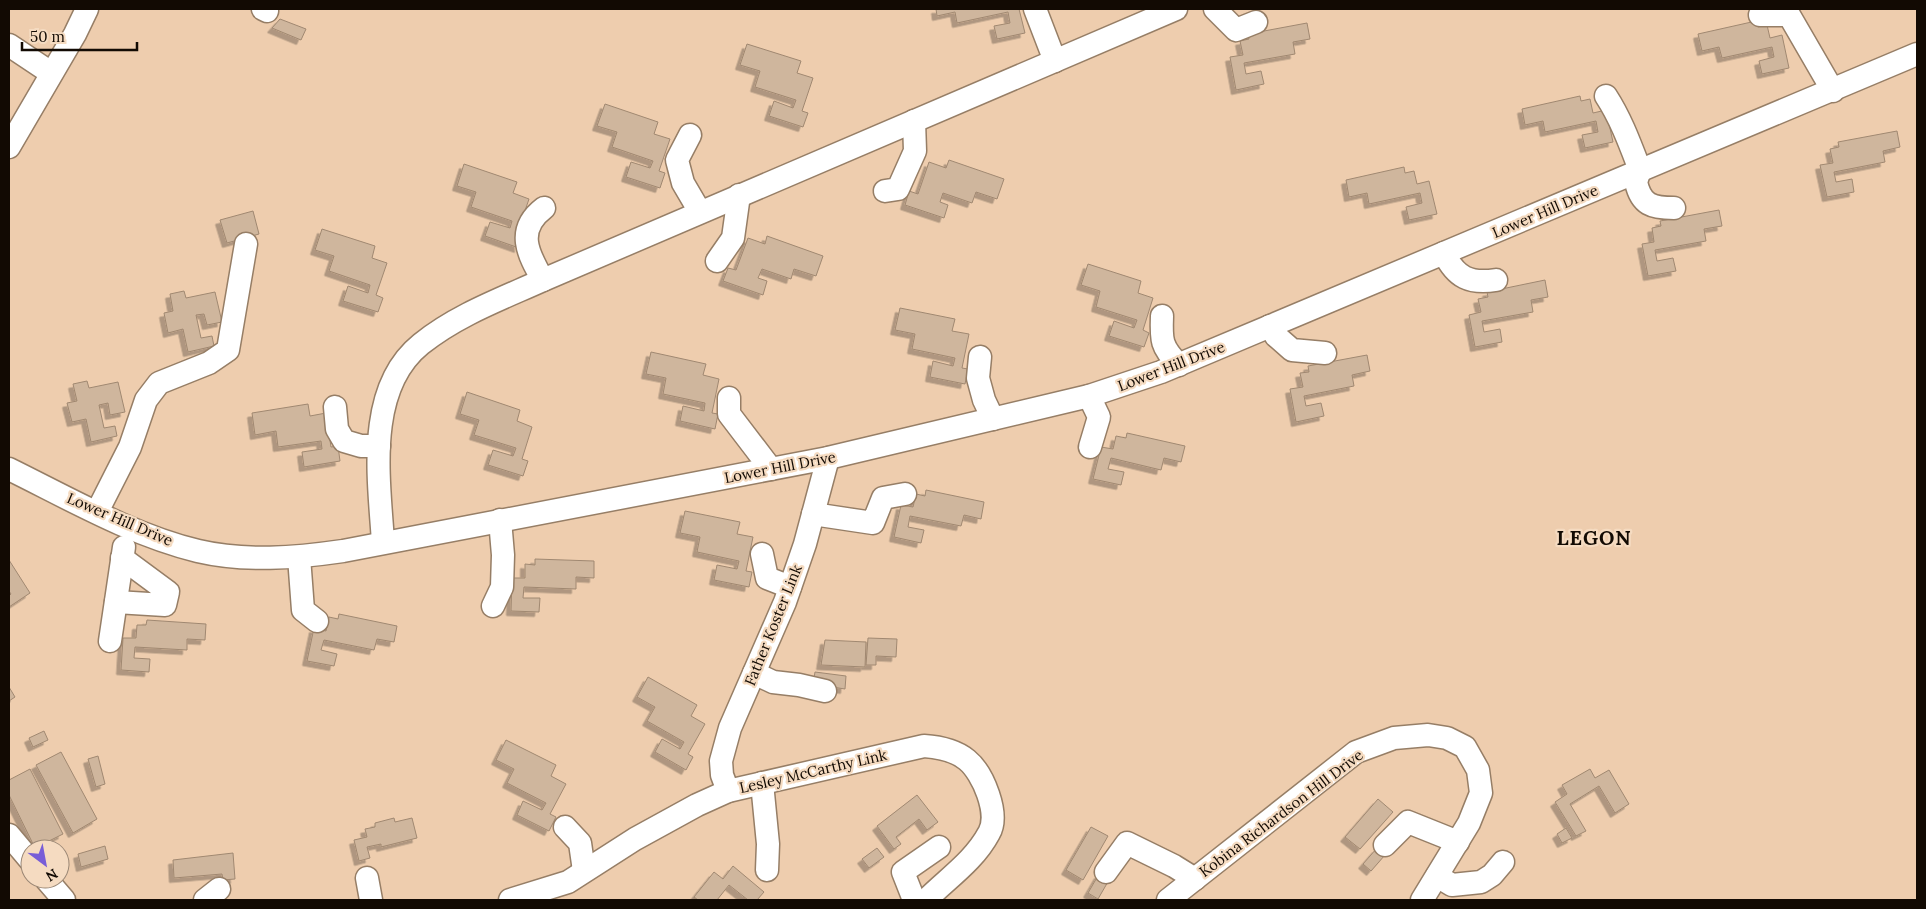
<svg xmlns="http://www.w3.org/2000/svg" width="1926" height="909" font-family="Lora,serif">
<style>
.built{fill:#eecdae;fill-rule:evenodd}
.building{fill:#cfb69d;stroke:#a08871;filter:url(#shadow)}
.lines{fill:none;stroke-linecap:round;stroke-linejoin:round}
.minor-casing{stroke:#967e66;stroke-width:25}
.minor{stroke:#fff;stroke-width:22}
.labels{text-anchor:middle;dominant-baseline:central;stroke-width:4.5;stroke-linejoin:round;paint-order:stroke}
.street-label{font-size:15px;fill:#120a03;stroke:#f5dbc1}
.district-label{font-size:20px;font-weight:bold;letter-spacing:1px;fill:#120a03;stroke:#f5dbc1}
</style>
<defs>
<filter id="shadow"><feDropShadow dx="-4.5" dy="4.5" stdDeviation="0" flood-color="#0004"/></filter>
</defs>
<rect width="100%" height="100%" fill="#f5dbc1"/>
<path class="built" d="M9,9H1917V900H9ZM30,849H60V879H30Z"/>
<g class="building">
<path d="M936,9H1019L1025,33L997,39L994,26L1010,23L1008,12L957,23L955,12L937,16Z"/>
<path d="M280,19L306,29L301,40L272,28Z"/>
<path d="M1756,21L1758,27L1767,25L1770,38L1782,35L1789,68L1762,74L1759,61L1774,57L1772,47L1722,58L1719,47L1702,51L1698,34Z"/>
<path d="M1307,23L1310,39L1293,42L1295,54L1244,63L1246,74L1261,71L1264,84L1236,90L1230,57L1243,55L1240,41L1249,39L1248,34Z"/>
<path d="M747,44L801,61L797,73L813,78L802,111L808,113L803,127L769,116L774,101L793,108L796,100L755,87L760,71L740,65Z"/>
<path d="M1580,96L1581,101L1590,99L1593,113L1606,110L1613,142L1585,148L1582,135L1598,132L1596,121L1545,132L1543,121L1525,125L1522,109Z"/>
<path d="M605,104L658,122L654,134L670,139L659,171L665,173L660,188L626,177L631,162L650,168L653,161L612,147L617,132L597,126Z"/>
<path d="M1897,131L1900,147L1883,151L1885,162L1834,172L1836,182L1852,179L1854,192L1827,197L1820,165L1833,163L1830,149L1839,147L1838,142Z"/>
<path d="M949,160L1004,179L997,199L976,192L972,203L943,193L940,202L948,205L944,218L905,205L909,191L918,194L929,162L946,168Z"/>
<path d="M464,164L517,182L513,193L529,199L518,231L519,248L485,236L490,222L510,228L512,221L471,207L476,192L457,186Z"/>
<path d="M1404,167L1405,173L1414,171L1417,184L1429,181L1437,214L1409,220L1406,207L1422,203L1420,193L1369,204L1367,193L1349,197L1346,180Z"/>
<path d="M1719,210L1722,226L1704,229L1706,241L1655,250L1657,261L1673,258L1676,271L1648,276L1642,244L1654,242L1652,228L1661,226L1660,221Z"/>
<path d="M253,211L259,234L227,243L220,220Z"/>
<path d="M322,229L375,246L372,258L387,263L376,295L383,298L378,312L343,301L348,286L368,293L370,285L329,271L334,256L315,250Z"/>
<path d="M767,236L823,256L816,276L794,269L791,279L762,269L758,278L767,281L763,295L723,281L728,268L736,270L748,238L765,244Z"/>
<path d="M1088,264L1141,281L1138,293L1153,298L1143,330L1149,333L1144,347L1109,336L1114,321L1134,328L1137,320L1096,307L1100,291L1081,285Z"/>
<path d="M1545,280L1548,297L1531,300L1533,312L1482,321L1484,332L1500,329L1502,342L1475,347L1469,315L1481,312L1478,299L1488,297L1487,292Z"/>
<path d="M184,291L186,298L215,292L222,322L207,325L204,314L196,315L201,338L212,336L214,346L188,352L183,329L168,333L164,313L173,311L170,294Z"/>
<path d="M900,308L955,319L952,331L969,334L962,368L968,369L965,384L930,377L933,361L953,366L955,358L912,349L915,334L895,330Z"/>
<path d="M651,352L706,364L703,375L719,379L712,413L718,414L715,429L680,421L683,406L704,411L705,403L663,394L666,378L646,374Z"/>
<path d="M1367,355L1370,371L1352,375L1354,386L1304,396L1306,406L1321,403L1324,416L1296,422L1290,389L1303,387L1300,373L1309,372L1308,366Z"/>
<path d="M87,381L89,388L118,382L125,412L110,415L108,403L99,405L104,428L115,426L117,436L91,442L86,419L72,422L67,403L77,401L73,384Z"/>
<path d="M467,392L520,410L517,421L532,427L522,459L528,461L523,476L488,465L493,450L513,456L516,448L474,435L479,420L460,414Z"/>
<path d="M308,404L310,416L326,413L331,447L338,446L340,461L304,467L302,452L322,449L321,441L278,447L276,431L255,435L252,413Z"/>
<path d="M1127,433L1185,446L1181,462L1164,458L1161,470L1111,458L1108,469L1124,472L1121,485L1093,479L1101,447L1113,449L1116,436L1126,438Z"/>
<path d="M926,490L984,502L981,519L964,515L961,526L910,516L908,527L924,530L921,543L894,537L901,505L913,507L916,494L925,496Z"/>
<path d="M685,511L740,522L737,534L753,537L746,571L752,572L749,587L714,580L717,565L737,569L739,561L697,552L700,537L680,533Z"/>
<path d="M535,559L594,561V578L576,577V589L524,587L523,598H540L539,612L511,611L512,578H525V564L535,565Z"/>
<path d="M9,560L30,593L9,607V596L11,594L9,591Z"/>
<path d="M339,614L397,626L394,642L377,639L374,650L324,640L321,650L337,654L334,666L307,661L314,628L326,631L329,617L338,619Z"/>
<path d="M147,620L206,624L205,640L187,639V650L135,647L134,658L150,659L149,672L121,670L123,638H136L137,625H146Z"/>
<path d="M868,638L897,639L896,657L876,656V665H866Z"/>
<path d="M825,640L866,642L865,667L821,665Z"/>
<path d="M815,672L846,676L845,689L813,684Z"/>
<path d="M648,677L697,705L691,716L705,724L688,754L693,757L686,770L655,752L662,739L680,749L684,742L647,721L655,707L637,697Z"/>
<path d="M9,687L15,697L9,701Z"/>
<path d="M44,731L48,740L33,747L29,738Z"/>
<path d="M506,740L556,765L551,776L566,784L550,814L556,817L549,831L517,815L523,801L542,810L546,803L507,783L514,769L496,760Z"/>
<path d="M61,752L97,819L73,833L36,765Z"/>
<path d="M98,756L105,784L96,787L88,759Z"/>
<path d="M30,769L63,834L35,848L9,795V780Z"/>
<path d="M1590,769L1595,778L1609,770L1629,804L1615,813L1599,786L1570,804L1586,831L1576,836L1555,802L1567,794L1562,785Z"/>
<path d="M917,795L938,822L927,830L919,819L896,837L901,844L894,849L877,826Z"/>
<path d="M1378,799L1393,812L1360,849L1345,837Z"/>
<path d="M394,818L395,822L412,818L417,838L381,847V844L367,847L370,858L359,861L354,840L367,837L365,829L375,827V823Z"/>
<path d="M1091,827L1108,836L1083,880L1066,870Z"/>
<path d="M1566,828L1572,838L1562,843L1557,834Z"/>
<path d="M105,846L108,859L81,867L78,854Z"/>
<path d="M877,848L884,857L869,868L862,859Z"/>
<path d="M1377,848L1385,855L1371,871L1363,864Z"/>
<path d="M233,853L235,879L223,880L222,874L174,878L173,860Z"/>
<path d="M733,866L764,892L757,900H748L729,885L717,900H698L694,897L714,872L723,879Z"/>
<path d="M1099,874L1109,880L1098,899L1088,893Z"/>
</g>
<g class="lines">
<g class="minor-casing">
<g id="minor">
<path d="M263,9L267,11"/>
<path d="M1035,9L1055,61"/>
<path d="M1215,9L1236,30L1256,22"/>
<path d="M1760,15H1789L1833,91"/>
<path d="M9,45L51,73"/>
<path d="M1606,96C1621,119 1630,144 1640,170L1636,182C1641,205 1652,208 1674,208"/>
<path d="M690,135L677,160L683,183L700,212"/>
<path d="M9,147L75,34L87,9"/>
<path d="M885,191L898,189L915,151L914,121"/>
<path d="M1444,253C1456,278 1470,284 1496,280"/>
<path d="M717,261L733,238L739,195"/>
<path d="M543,280C528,254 515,230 544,208"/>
<path d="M1162,316C1161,340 1161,347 1179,365"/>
<path d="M1270,326L1276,336L1292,350L1325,353"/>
<path d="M980,357L978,378L984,400L993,419"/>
<path d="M1089,396L1099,417L1090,447"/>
<path d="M729,398V414L771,469"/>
<path d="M335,407L337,429L344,441L361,446H379"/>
<path d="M9,469C70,499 132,535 198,551C245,562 295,558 343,551L828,458L1089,396L1161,372L1917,54"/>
<path d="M97,512L130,447L146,400L159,383L209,363L228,350L246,244"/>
<path d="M813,514L873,523L883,498L905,494"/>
<path d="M383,542C379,479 365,389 421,344C457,315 501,299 543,280L1176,9"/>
<path d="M762,554L767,578L790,587"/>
<path d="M299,557L303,610L317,621"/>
<path d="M116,602L165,605L168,592L122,558"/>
<path d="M493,606L502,587L503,555L500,520"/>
<path d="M110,641L124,547"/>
<path d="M754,673L773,682L799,685L825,691"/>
<path d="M762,783L768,844L767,870"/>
<path d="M728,791L722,775L721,761L730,728L785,602L805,544L828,458"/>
<path d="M565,827L580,843L584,871"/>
<path d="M9,835L30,860"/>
<path d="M1385,845L1408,822L1458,842"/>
<path d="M1106,872L1127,843L1174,866L1195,879"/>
<path d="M1437,876L1452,885L1481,882L1492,875L1503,862"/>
<path d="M367,878L371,900"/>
<path d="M46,879L64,900"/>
<path d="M205,900L219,889"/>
<path d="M510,900L568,882L635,839L697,805L728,791L924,746C939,747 955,750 967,760C983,773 1000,814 989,833C974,861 948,878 926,900"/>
<path d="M914,900L903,872L939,847"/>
<path d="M1168,900L1356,752L1394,738L1428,735L1447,738L1465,747L1478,770L1481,793L1469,823L1422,900"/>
</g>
</g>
<use href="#minor" class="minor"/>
</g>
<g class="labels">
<g class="street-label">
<text transform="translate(1545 211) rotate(-23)">Lower Hill Drive</text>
<text transform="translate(1171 366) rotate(-21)">Lower Hill Drive</text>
<text transform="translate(780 467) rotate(-11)">Lower Hill Drive</text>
<text transform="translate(120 519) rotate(23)">Lower Hill Drive</text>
<text transform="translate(773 625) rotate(-68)">Father Koster Link</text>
<text transform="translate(813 771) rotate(-13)">Lesley McCarthy Link</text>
<text transform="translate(1281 813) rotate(-37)">Kobina Richardson Hill Drive</text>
</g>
<g class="district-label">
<text x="1594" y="537">LEGON</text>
</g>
</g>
<rect width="1926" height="909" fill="none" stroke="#120a03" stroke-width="20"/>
<g transform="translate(45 864) rotate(148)"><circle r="24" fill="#f5dbc1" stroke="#9a8775"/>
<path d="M0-4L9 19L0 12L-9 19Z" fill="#785dd7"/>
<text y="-8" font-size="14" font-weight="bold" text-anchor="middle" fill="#120a03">N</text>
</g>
<path d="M22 42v8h115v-8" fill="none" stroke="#120a03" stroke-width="2.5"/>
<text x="30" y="42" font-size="15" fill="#120a03" stroke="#f5dbc1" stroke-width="4" paint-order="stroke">50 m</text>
</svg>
